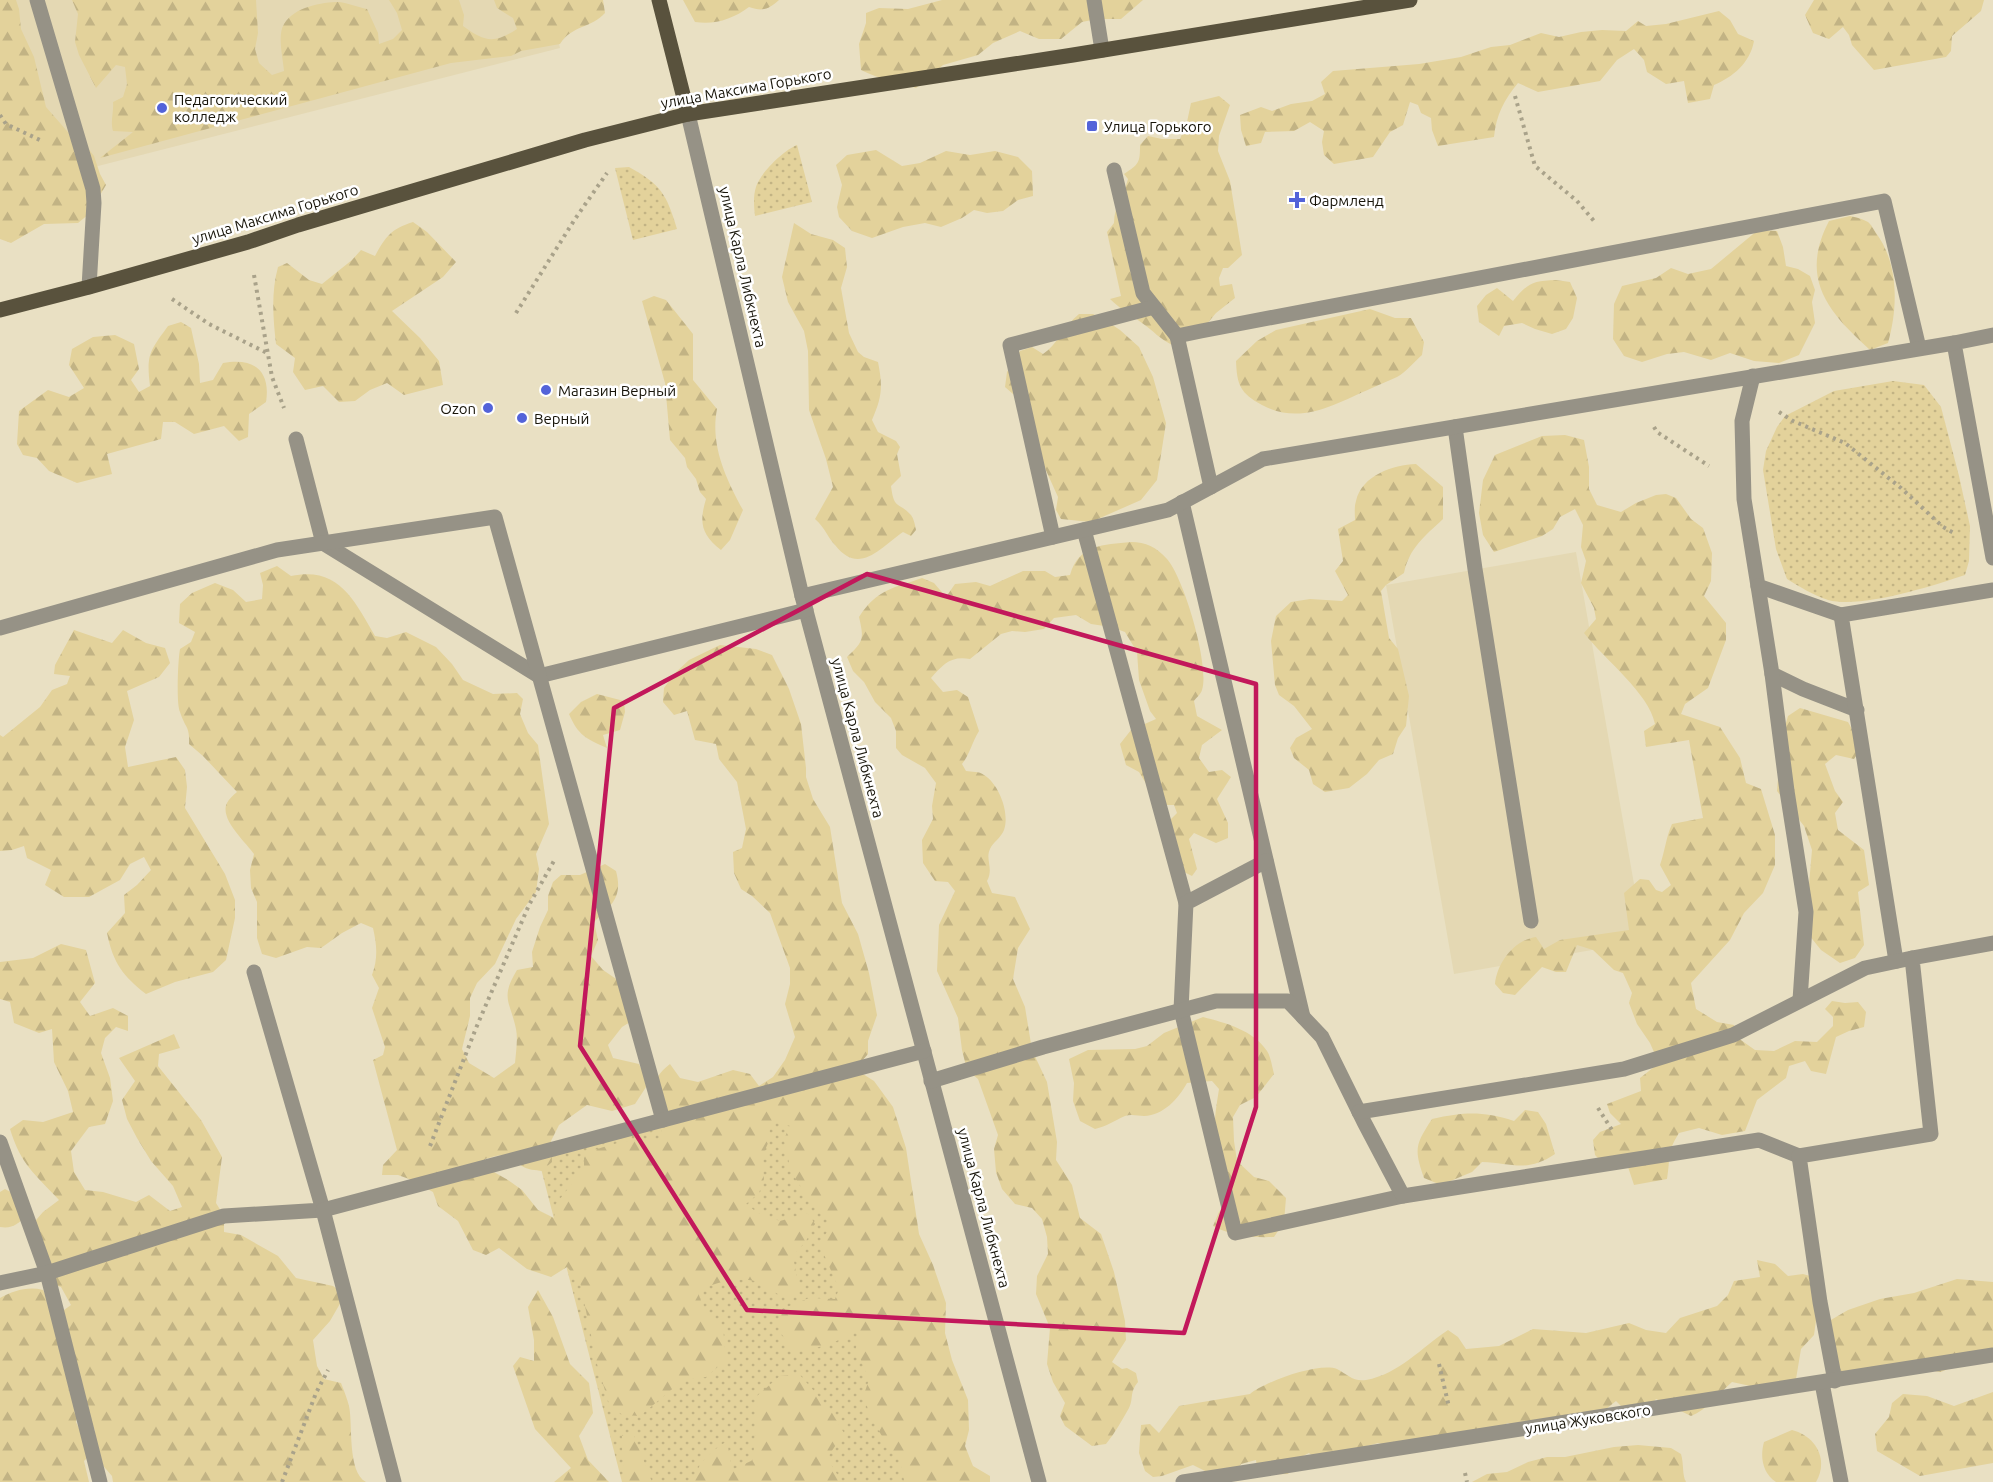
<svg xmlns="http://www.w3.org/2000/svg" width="1993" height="1482" font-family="Ubuntu,sans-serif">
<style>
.built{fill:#e4d8b3}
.grass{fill:url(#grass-dots)}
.forest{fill:url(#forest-firs);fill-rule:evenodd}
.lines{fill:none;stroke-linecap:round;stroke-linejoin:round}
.path{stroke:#a9a28a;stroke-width:4;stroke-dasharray:3 4.5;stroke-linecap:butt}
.minor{stroke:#969286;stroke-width:15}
.major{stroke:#59523d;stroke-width:15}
.marked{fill:none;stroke:#c2185b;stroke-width:4.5;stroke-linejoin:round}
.poi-dot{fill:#5363d9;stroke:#fff;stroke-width:2}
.labels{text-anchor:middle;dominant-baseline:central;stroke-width:5;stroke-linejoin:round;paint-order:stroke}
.street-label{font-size:15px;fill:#171409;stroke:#fff}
.poi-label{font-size:15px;fill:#171409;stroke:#fff;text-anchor:start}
</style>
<defs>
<pattern id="grass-dots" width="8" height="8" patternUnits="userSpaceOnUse" patternTransform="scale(1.5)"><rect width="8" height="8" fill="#e3d29b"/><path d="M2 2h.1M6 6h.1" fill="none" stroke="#c2b384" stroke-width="1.8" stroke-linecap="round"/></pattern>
<pattern id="forest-firs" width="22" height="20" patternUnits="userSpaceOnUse" patternTransform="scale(1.5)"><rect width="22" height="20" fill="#e3d29b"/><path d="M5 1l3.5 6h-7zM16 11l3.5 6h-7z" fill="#c2b384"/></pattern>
</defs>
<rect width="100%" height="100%" fill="#e9e0c3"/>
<g class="built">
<path d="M0,0H549L560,48L0,191Z"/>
<path d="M1576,552L1644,941L1454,974L1386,585Z"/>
</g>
<g class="grass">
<path d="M797,145L812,202L755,216C754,207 753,196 756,187C760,173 784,150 797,145Z"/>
<path d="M629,167C661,185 666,193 677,229L633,240L615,168Z"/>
<path d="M1893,381L1924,385L1941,407L1959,476L1970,526L1969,561L1965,575C1932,586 1861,609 1828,600C1813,595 1800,587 1787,579L1776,549L1763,470L1766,451L1777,427L1785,416L1834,391Z"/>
<path d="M854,1069L958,1482H622L537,1153Z"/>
</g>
<g class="forest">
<path d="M0,0H16L19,9L21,29L34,57L46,107L74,139L87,147L94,156L100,174L106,185L89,214L78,223L44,224L11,243L0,239Z"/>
<path d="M72,0H256L258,33L255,49L259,63L272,75L284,71C283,58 277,35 284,24C294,7 322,2 339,2C348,3 358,7 367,9L378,33L379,44L393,39L402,30L397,13L389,0H459L464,15L463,26C485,42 494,44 517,29L513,18L497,8L494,0H603L605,13C592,28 572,25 560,44L521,51L511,56L451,63L100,158L133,132L113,131C110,121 114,112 113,102L123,97L127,84L125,67L116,65L96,88L79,55L75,42L78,14Z"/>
<path d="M683,0H779C769,9 763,12 749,7C733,19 715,25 695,22Z"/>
<path d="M942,0H1143L1121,19H1097L1082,22L1061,39H1039L1020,31L993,43L978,55L943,65L916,88C897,81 880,80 861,70L859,44L866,23V13L879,8L908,9Z"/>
<path d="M1814,0H1984L1981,11L1952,36L1951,51L1946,57L1874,70L1852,45L1849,35L1843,27L1829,39L1813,33L1805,15Z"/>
<path d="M1719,11L1730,20L1738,34L1754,41C1750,63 1733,77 1714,85L1710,99L1688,103L1684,81L1666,84L1647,72L1644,60L1634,49L1617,60L1600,81L1538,92L1518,83C1504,100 1496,115 1494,137L1438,146L1432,130L1431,118L1421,113L1418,105L1410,102L1403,125L1390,132L1373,157L1334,164L1324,155L1322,142L1324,131L1310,122L1294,131L1265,132L1261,143L1246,146L1241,130L1240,115L1261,107L1272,111L1291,104L1312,101L1325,94L1321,82L1333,71L1419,64L1461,57L1491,47L1510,45L1541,33L1559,37L1581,32L1602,30L1626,31L1638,21L1646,26L1666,24Z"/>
<path d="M1219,96L1230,105L1219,136L1218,151L1230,181L1242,255L1228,268H1223L1219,278L1220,286L1232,284L1235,298L1216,313L1201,331L1174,346C1158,338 1155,332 1142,323C1131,315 1120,309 1110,299L1121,296L1107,232L1114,223C1114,205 1124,195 1128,179L1124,174C1139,164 1140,163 1140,145L1148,136L1162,139H1180L1187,122L1191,103Z"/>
<path d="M876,150L902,166L920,163L946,151L970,155L995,151L1018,157L1032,171L1033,196L1018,200L1003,211L987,213L974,210L962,218L941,227L925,223L903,227L872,238L852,231L839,217L837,207L842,185L836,165L847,155Z"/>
<path d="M1850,216C1855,217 1863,219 1868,222C1871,224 1874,230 1876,233C1899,264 1898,308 1888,343L1870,350C1828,312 1799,279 1829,221Z"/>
<path d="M413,222L427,232L456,262L443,277L392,311L420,338L439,361L443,385L404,395L387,383L370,390L355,401L339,402L323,386L305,390L293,372L295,358L276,344C273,318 271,292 278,267L287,263L309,280L322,284L352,260L361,250L375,256C386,236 391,229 413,222Z"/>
<path d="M794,223L811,234L833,240L845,248L847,267L841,288L849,333L858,352L864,357L878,362C883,387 882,397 872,420L878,432L896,441L900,447L897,454L901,476L891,486C894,510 898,501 911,515C914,519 915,525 916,530L911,536L903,532C880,548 859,576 835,545C826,535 826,529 815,519L833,487L826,459L809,410L808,351L804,331L788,302L782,277Z"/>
<path d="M1758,230L1777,231L1783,247L1786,266L1798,269L1810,276L1815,290L1812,302L1815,323L1799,355L1779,363L1754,361L1730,353L1711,360L1684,352L1667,354L1642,362L1624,356L1613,339L1614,304L1622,286L1656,278L1671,268L1688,274L1711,269Z"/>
<path d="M1556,280L1570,282L1577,298L1573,318L1566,329L1552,334L1535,329L1522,323L1504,326L1499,336L1479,322L1477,306L1486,295L1497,288L1513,301C1528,283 1532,281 1556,280Z"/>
<path d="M654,296L666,300L693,334V380L717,409C710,445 726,479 743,510L730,540L721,550C701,535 699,522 706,499L700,492L696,479L687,467L685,458L670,440L665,383L642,301Z"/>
<path d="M1370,309L1395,318H1411L1424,342L1422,355C1414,362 1406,372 1397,377C1389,381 1380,384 1372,388C1335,404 1301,426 1262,405C1240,393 1237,385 1236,361L1257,341L1276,330Z"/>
<path d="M1079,314H1093L1105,320L1120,330L1139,347L1153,377L1166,423L1157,480L1141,500L1091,522L1061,519L1056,510L1058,497L1044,466L1022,397L1013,394L1005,387L1007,372L1020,351L1032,347L1043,354C1058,344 1064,326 1079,314Z"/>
<path d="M181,322L191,328L199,364L200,383L213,380L223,363C254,357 271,371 266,402L249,414L248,437L239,441L224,426L194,434L175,422H163L161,439L107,454L112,474L77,483L49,471L37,458L23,455L17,444L19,411L48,390L69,397L84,388L69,365L72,349L93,337L115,335L134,344L139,369L131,380L139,392L150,386C146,354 150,351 168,326Z"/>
<path d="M1565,435L1584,440L1589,467V489L1597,505L1621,512L1636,503L1656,495L1666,494L1676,498L1691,519L1703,528L1712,553L1711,581L1704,596L1726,623V640L1708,688L1685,704L1681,714L1720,727L1740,758L1746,783L1761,789L1775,835V865L1763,893L1744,913L1730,940L1691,983L1696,1009L1717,1022L1734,1025L1738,1038L1755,1050L1774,1051L1795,1041L1817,1042L1833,1026V1017L1825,1009L1832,1001L1845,1003L1858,1002L1866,1012L1864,1027L1849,1031L1836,1037L1826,1074L1811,1071L1805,1061L1789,1066L1786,1078L1757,1100L1745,1131L1722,1135L1699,1128L1679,1133C1666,1154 1671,1156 1667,1179L1634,1185L1626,1161L1605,1165L1595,1155L1593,1140L1600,1132L1621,1124L1610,1113L1607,1104L1641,1091L1640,1078L1654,1067L1657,1059L1650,1043L1637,1024L1629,1003L1632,993L1623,973L1614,970L1593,950L1577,945L1566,972H1556L1542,967L1515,995L1503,993L1495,984C1497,963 1514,940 1536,937L1544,949L1560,940L1629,930L1624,893L1640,879L1649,880L1656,890L1662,892L1671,885L1660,865C1665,851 1666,837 1672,824L1703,818L1689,740L1646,747L1644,731L1655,724C1649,693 1604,659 1584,633L1596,619L1594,608L1581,583L1586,561L1581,547L1583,525L1575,509L1560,517L1553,529L1542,536L1494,552L1483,535L1479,513L1483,480L1495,455L1542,436Z"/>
<path d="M1416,464L1443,487V519C1425,536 1409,548 1404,573L1386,585L1381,591L1389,638L1398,649L1409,696L1406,726L1398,738L1393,754L1379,760L1367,774L1349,788L1325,792L1313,784L1309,770L1294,758L1290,748L1296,738L1312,729L1294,706L1279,695L1275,685L1271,641L1276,616L1291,602L1310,599L1342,601L1348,595L1335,571L1343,561L1338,529L1355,520C1355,515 1354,507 1356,501C1362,475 1393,465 1416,464Z"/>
<path d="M1131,542C1146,542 1156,547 1167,559C1184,578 1210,666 1202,690C1201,694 1196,698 1194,701L1197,716L1222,730L1202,745L1199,758L1209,772L1222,770L1231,777L1217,799L1228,823V838L1216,843L1194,833L1189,839L1197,869L1192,876L1184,872L1170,820L1177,813L1174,805H1159L1139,772L1126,765L1120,744L1131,730L1156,719L1150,711L1139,680L1137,652L1125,632L1111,627L1091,624L1076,615L1054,618L1044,629L1025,632L1012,631L1001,634L970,659C950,656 944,664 931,678L943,692L957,690L968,697L979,731C972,742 970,754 962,764L966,771C972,772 979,771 984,775C999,784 1010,813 1004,830C1001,838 993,842 990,849C985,860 994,868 987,881L992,893L1015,897L1030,929L1018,948L1013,979L1025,1007L1032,1050L1047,1082L1057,1142L1056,1160L1072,1185L1080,1218L1101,1234L1114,1272L1125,1321L1126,1340L1112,1362L1122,1369L1127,1368L1136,1373L1138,1382C1129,1393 1134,1398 1129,1408C1122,1420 1115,1433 1106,1444L1092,1446L1065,1426L1060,1416L1065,1403L1053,1382L1047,1364L1050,1328L1036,1294L1037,1276L1048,1254L1047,1237L1042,1219L1032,1208L1015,1204L1002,1189L996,1172L994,1149L998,1135L978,1079L967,1070L962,1050L958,1018L937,971L939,925L955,891L948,882L935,881L923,863L922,840L933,819L932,806L936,783L925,768L902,755L896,748V731L891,718L875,702L864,682L853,671L847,657C864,641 864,639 859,617C877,589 894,588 922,578L934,583L946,597L955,584L976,582L990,586L1023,571H1045L1055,577L1070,575C1079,544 1103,545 1131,542Z"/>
<path d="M277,566L291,576C339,566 354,600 375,636L387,638L406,632L436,647L452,664L463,680L493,694L517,693L523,699L520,714L528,733L538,745L549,824L536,854L539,869L536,892L516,919L495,964L477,983L470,998V1016L462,1049L469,1063L494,1078L515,1063C516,1052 518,1039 516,1029C510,1001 500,998 517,970L533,967L532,952L540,927L548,910V896L553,882L561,875H580L605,864L616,871C623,897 612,905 594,922L598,940L591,956L603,970L625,985L635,1019L622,1027L608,1045L613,1058L639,1064L648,1084L635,1104L612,1111L587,1105L559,1125L551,1141L552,1162L542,1171C536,1170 527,1170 522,1166C506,1153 505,1153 485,1159V1167L508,1180L522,1190L538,1210L554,1218L556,1204L584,1168V1154C609,1144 632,1138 659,1139C661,1133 664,1125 663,1120C662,1094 642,1086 670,1064L680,1078L698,1082L733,1070L750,1074L759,1086L773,1077L785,1060L795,1037L785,1004L790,984V968L770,913L752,896L741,889L734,873L733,852L742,848L746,829L737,782L719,759L716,744L695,740L687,711L674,715L663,702L664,688L674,674L689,660L720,645L756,649L772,655L789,689L801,724L806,768V777L813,799L830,827L842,903L858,934L869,973L877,1015L868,1041V1054L855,1069L874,1081L893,1107L906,1148L919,1234L933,1265L946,1303L945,1333L952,1360L968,1400L969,1430L965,1446L973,1466L990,1476V1482H902L904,1480L900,1461L890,1450L869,1414L864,1394L869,1380L856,1348L859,1331C835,1342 821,1349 794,1351L780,1332L782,1309L809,1298L835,1299L839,1289L819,1243L828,1231L827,1219L807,1196L791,1172L784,1139L790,1126L778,1122L770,1127L768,1143L761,1160L764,1179L759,1193L746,1204L758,1213L780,1221L808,1213L815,1224L806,1241L793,1256L799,1289L790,1298C775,1296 768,1285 755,1281C737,1277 714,1283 698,1290C700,1306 711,1317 723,1327L726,1360L706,1377L683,1380L640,1416L623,1415L610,1407L597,1364L580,1282L567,1267L551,1277L527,1269L499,1248L486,1255L473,1250L458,1221L438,1206L433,1192L409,1179L398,1175H382L383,1165L397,1150L373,1060L383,1055L385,1047L372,1008L379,988L372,975C378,958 377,946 373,928L361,923L342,933L321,948L307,947L276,958L262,954L257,938V902L251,888L250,870L254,854C246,842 219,819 227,803C229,799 233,795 237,792L203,756L189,744C190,726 185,728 180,712C176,704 178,659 180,649L191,642L195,632L179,623L180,604L192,593L215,583L233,590L246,602L262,599L263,585L260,573Z"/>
<path d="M74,630L112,643L123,630L146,643L165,648L170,663L159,677L127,691L134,720L125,747L128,767L176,757L185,770L187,787L185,808L225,874L235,900V918L226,960L213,972L175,982L146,994C123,976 113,963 107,933L125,913L124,895L137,885L151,870L144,857L130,864L120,880L89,897H64L45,885L51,870L27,858L24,846L12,850L0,851V735L3,737L40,707L52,690L67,684L70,676L54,674L55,665Z"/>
<path d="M597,694L624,701L625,712L620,730L603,735L607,748C586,739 578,735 569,714L581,702Z"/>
<path d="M1800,708L1848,722L1862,747L1854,759L1836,755L1825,764L1835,791L1843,802L1835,813L1838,830L1864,850L1869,885L1858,892L1864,945L1855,958L1840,963L1821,950L1805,930L1812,850L1804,826L1777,791L1781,740L1788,716Z"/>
<path d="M61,944L86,950L95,983L80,1002L90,1016L113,1008L128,1016V1031L116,1027L105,1038L101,1053L110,1078L113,1101L105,1124L89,1127L71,1151L74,1172L85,1190L103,1192L136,1202L149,1195L170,1211L182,1207L173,1186L151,1161L137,1138L127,1119L122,1100L135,1081L119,1058L174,1034L180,1048L159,1054L158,1066L201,1120L222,1157L216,1203L224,1216V1232L241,1235L278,1256L296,1278L333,1286L345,1295L330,1321L313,1340L317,1366L324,1379L341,1383C344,1391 347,1398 349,1406C353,1424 347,1472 366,1482H113L112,1476L92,1453L84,1461L89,1482H0V1298C13,1291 28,1286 43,1290L57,1315L71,1305L61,1287L49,1283L30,1227L43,1212L59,1200C35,1174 21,1165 10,1129L23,1120L43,1122L73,1112L68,1091L54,1062L52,1029L39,1033L14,1023L10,1002L0,999V962L33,958ZM80,1408L89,1415L95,1431L88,1438L82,1435L76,1422Z"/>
<path d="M1203,1017C1226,1023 1253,1030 1267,1051C1271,1057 1272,1067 1274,1074L1256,1097L1240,1105L1233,1117L1234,1141L1237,1161L1254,1177L1269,1181L1286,1198L1284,1222L1274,1237C1254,1238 1231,1236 1213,1226L1219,1212L1228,1203L1232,1186C1228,1181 1222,1176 1220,1171C1210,1146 1215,1114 1219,1089L1212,1081L1187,1083C1178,1099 1164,1115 1144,1116C1138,1116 1131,1114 1125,1116C1114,1121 1107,1126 1095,1129L1080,1121L1073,1101L1074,1083L1069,1059L1088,1050L1135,1049L1147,1046L1164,1033Z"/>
<path d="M1525,1110L1538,1112L1546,1124L1555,1154C1527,1173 1512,1163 1482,1162L1472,1172L1441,1185L1424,1178C1414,1149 1415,1145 1432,1119C1465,1112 1482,1111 1514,1121Z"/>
<path d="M5,1189L20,1197L26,1215C19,1224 12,1229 0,1227V1192Z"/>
<path d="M1757,1260L1775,1264L1788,1276L1803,1274L1817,1278V1313L1814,1335L1801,1349L1796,1379L1755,1387L1732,1382C1718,1394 1707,1410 1691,1416L1656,1399L1646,1410L1624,1409L1616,1401L1595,1418L1562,1423L1542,1434L1522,1430L1508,1423L1475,1437L1456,1439L1443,1434L1428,1444L1399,1449L1378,1443L1356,1449L1324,1466L1309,1453L1297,1459L1288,1474L1258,1475L1256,1460L1241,1464L1235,1474L1209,1473L1193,1465L1162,1476L1153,1477L1145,1471L1139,1453L1141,1425L1150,1424L1159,1433L1179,1406L1250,1394C1264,1382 1319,1362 1337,1369C1347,1374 1353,1382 1366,1380C1399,1374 1421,1348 1448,1330L1458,1337L1466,1349L1499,1346L1533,1329L1586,1333L1629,1323L1646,1330L1666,1333L1680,1318L1717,1306L1728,1295L1734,1281L1760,1277Z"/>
<path d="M1957,1279L1993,1282V1349L1941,1372L1914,1368L1841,1373L1824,1324L1848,1310L1880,1299L1914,1293Z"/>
<path d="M538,1290L553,1317L570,1364L589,1383L593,1413L579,1436L588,1460L609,1482H554L571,1468L535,1429L513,1366L520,1357L534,1361V1340L528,1307Z"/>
<path d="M799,1374L829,1408L844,1433L827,1458L842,1482H694C696,1463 712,1451 727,1441L732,1470L753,1460L758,1395L780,1376Z"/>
<path d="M1993,1392V1463L1920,1476L1877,1451L1875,1434L1889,1417L1892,1403L1903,1394L1927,1396L1954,1406Z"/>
<path d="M1792,1430C1816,1436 1829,1460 1816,1482H1776C1762,1473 1760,1456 1764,1442Z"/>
<path d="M633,1433L652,1482H624C625,1466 621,1451 622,1435Z"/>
<path d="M1638,1445L1671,1448L1681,1454C1684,1464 1682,1475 1686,1482H1472L1487,1474L1507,1472L1528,1462L1547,1457H1565L1614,1447Z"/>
</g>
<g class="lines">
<g class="path">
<path d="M1515,96L1535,166L1577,201L1594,221"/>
<path d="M0,115L6,124L42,141"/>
<path d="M254,275L272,377L284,408"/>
<path d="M172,299L209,324L267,353"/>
<path d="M516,313L575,219L607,173"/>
<path d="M1779,412L1793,421L1845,443L1901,488L1943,527L1954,533"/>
<path d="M1654,427L1657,432L1709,466"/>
<path d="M1598,1108L1612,1130"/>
<path d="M430,1146L476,1028L529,905L555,859"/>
<path d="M1439,1364L1449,1407"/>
<path d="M1465,1473L1467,1482"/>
<path d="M282,1482L316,1393L328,1370"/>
</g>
<g class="minor">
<path d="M37,0L93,189L94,203L89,287"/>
<path d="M1094,0L1102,50"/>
<path d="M688,114L802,596L1039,1482"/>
<path d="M1114,170L1143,293L1177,336"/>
<path d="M1993,335L1954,343L1993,558"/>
<path d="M1753,376L1742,421L1744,499L1758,586L1841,615"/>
<path d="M1455,427L1475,569L1531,921"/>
<path d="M296,439L323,543L539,676L806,610"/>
<path d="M1211,487L1177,336L1201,331L1884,201L1919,348"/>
<path d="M1182,502L1303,1017"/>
<path d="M1084,530L1186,903"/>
<path d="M1053,537L1010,345L1154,307"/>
<path d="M1758,586L1772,674L1803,689L1857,710"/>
<path d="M802,596L1168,510L1263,459L1954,343"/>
<path d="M0,628L277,550L495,517L663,1120"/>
<path d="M1772,674L1787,791L1806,912L1800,1000"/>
<path d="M1266,861L1186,903L1181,1010L1235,1233L1403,1196"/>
<path d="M1896,961L1841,615L1993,590"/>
<path d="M931,1081L1043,1047L1216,1001H1288L1322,1037L1364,1122L1403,1196L1759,1140L1799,1156"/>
<path d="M1359,1112L1624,1069L1733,1035L1865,968L1912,958"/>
<path d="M0,1142L47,1273L100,1482"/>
<path d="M0,1283L47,1273L224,1216L323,1210L254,972"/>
<path d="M1835,1381L1820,1302L1799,1156L1931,1134L1912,958L1993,943"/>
<path d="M1822,1383L1841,1482"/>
<path d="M394,1482L323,1210L924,1051"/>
<path d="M1183,1482L1993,1355"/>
</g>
<g class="major">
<path d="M659,0L688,114"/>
<path d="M0,310L89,287L248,242L298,225L585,140L688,114L1073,55L1410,0"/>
</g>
</g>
<path class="marked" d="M867,574L1256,684V1107L1184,1333L747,1310L580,1046L614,708Z"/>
<g class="poi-dot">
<circle cx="162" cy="108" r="6"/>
<rect x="1086" y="120" width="12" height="12" rx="3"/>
<path d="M1294 191h6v6h6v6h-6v6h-6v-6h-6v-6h6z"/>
<circle cx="546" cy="390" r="6"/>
<circle cx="488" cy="408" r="6"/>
<circle cx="522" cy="418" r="6"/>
</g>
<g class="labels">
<g class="street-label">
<text transform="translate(746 88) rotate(-10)">улица Максима Горького</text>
<text transform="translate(275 214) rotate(-17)">улица Максима Горького</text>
<text transform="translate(743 267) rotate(77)">улица Карла Либкнехта</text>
<text transform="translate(858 738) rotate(75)">улица Карла Либкнехта</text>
<text transform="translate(984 1208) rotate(75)">улица Карла Либкнехта</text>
<text transform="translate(1588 1419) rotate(-9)">улица Жуковского</text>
</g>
<g class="poi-label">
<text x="174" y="99">Педагогический<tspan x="174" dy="17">колледж</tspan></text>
<text x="1104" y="126">Улица Горького</text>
<text x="1309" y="200">Фармленд</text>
<text x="558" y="390">Магазин Верный</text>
<text x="476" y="408" text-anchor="end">Ozon</text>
<text x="534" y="418">Верный</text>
</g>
</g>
</svg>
